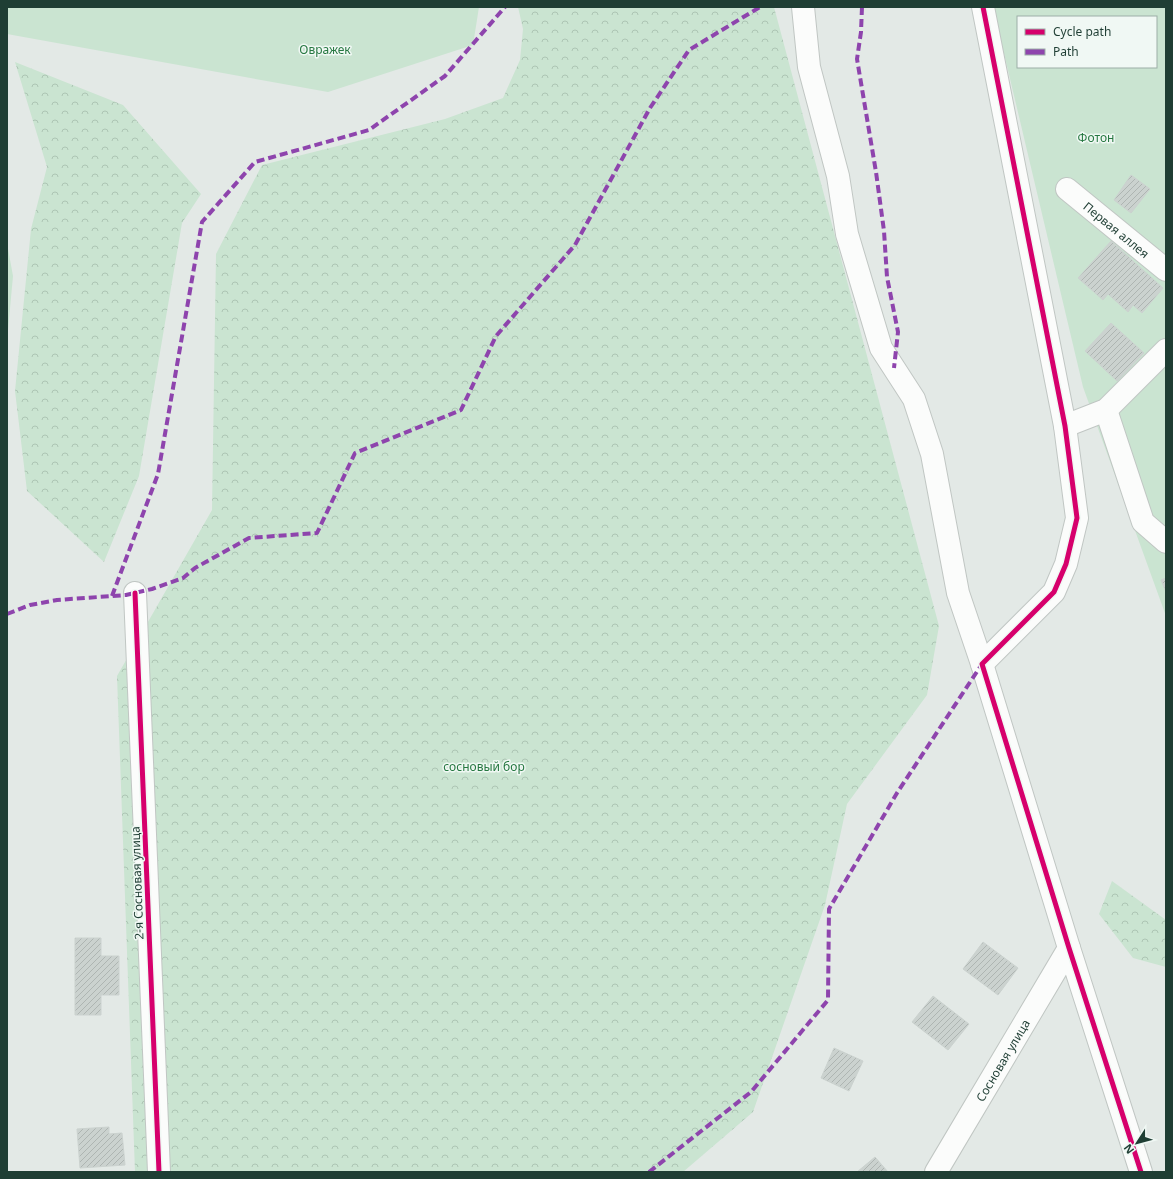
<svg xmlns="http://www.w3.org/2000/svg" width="1173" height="1179" font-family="'Noto Sans',sans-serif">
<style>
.green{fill:#cae4d1;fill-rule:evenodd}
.forest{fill:url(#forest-crowns)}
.building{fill:url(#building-hatch);stroke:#cbd2cf}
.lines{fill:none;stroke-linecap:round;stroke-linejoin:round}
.minor-casing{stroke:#c0c6c3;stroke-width:24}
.minor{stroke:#fbfcfb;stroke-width:22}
.quiet{stroke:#8e44ad;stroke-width:4;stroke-dasharray:8 4;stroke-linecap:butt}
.cycleway-casing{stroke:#f0f8f4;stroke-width:8}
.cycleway{stroke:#d6006c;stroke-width:5}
.labels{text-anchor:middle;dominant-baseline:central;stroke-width:3;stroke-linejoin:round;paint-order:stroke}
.park-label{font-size:12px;fill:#267841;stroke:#f0f8f4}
.street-label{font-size:12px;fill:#1f3e34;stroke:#f0f8f4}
</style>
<defs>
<pattern id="forest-crowns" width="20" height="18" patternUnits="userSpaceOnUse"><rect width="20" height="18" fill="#cae4d1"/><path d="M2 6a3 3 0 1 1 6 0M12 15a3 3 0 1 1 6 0" fill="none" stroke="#adc5b4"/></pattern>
<pattern id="building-hatch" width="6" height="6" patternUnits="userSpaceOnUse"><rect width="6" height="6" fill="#cbd2cf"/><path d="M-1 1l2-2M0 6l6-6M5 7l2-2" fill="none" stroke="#aeb5b2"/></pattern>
</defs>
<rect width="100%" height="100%" fill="#e3e9e6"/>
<g class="green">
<path d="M7,7H479L473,45L328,92L7,34Z"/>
<path d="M993,7H1166V616L1083,387ZM1018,17H1156V67H1018Z"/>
<path d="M7,243L13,276L7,341Z"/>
</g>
<g class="forest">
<path d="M518,7H774L939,626L927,695L847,804L825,905L753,1112L683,1172H135L117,676L212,510L216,254L262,165L445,119L503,98L520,60L523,29Z"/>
<path d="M15,62L123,105L201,194L182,223L139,476L104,562L27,491L15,391L31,229L47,167Z"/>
<path d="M1112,881L1166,920V967L1133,958L1099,914Z"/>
</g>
<g class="building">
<path d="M1131,175L1150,189L1131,213L1114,200Z"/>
<path d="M1111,241L1163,288L1142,313L1133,305L1128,312L1108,294L1103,300L1078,278Z"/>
<path d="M1111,323L1144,353L1117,381L1085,351Z"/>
<path d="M1166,578V592L1161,580Z"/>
<path d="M75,938H101V956H119V995H101V1015H75Z"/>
<path d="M983,942L1018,968L998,995L963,969Z"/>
<path d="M933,996L969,1024L948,1050L912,1022Z"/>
<path d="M834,1048L863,1061L849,1091L821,1078Z"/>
<path d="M109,1127V1134L122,1133L125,1165L80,1168L77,1129Z"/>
<path d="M875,1157L888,1172H857Z"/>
</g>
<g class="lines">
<g class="minor-casing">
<g id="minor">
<path d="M803,7L809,67L838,176L847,234L881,348L914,399L932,454L958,593L982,664L1069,948L1141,1172"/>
<path id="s1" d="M1067,189L1166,270"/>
<path d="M1106,410L1143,522L1166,542"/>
<path d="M1065,426L1106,410L1166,350"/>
<path d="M135,593L159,1172"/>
<path d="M982,664L1054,592L1066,564L1077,518L1065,426L983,7"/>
<path id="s2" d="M936,1172L1069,948"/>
</g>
</g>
<use href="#minor" class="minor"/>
<g class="quiet">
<path d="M862,7L861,32L857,59L876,172L884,231L887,277L898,332L894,368"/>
<path d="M112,596L158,474L202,222L255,162L369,130L445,76L505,7"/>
<path d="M7,614L30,605L57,600L126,595L152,589L183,578L195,568L249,538L317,533L355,453L461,410L496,336L575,245L650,108L689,50L760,7"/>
<path d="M649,1172L751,1092L828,1000L829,909L897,793L982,664"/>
</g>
<g class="cycleway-casing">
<g id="cycleway">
<path d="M983,7L1065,426L1077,518L1066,564L1054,592L982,664L1069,948L1141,1172"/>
<path d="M135,593L159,1172"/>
</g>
</g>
<use href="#cycleway" class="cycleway"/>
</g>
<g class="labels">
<g class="park-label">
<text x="325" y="49">Овражек</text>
<text x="1096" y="137">Фотон</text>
<text x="484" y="766">сосновый бор</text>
</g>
<g class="street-label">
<text stroke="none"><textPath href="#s1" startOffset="64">Первая аллея</textPath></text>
<text transform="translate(137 883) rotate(-92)">2-я Сосновая улица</text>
<text stroke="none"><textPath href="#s2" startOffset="130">Сосновая улица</textPath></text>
</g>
</g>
<rect width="1173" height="1179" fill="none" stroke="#1f3e34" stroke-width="16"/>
<rect x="1017" y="16" width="140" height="52" fill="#f0f8f4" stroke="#9caea7"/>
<rect x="1025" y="29" width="20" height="6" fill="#d6006c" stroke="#9caea7"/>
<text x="1053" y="36" font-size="12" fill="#1f3e34">Cycle path</text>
<rect x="1025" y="49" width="20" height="6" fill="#8e44ad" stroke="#9caea7"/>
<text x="1053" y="56" font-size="12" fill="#1f3e34">Path</text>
<g transform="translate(1137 1143) rotate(234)" stroke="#f0f8f4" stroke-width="3" paint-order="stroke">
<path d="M0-3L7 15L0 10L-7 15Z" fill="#1f3e34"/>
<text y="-6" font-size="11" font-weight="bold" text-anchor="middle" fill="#1f3e34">N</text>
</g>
</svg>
